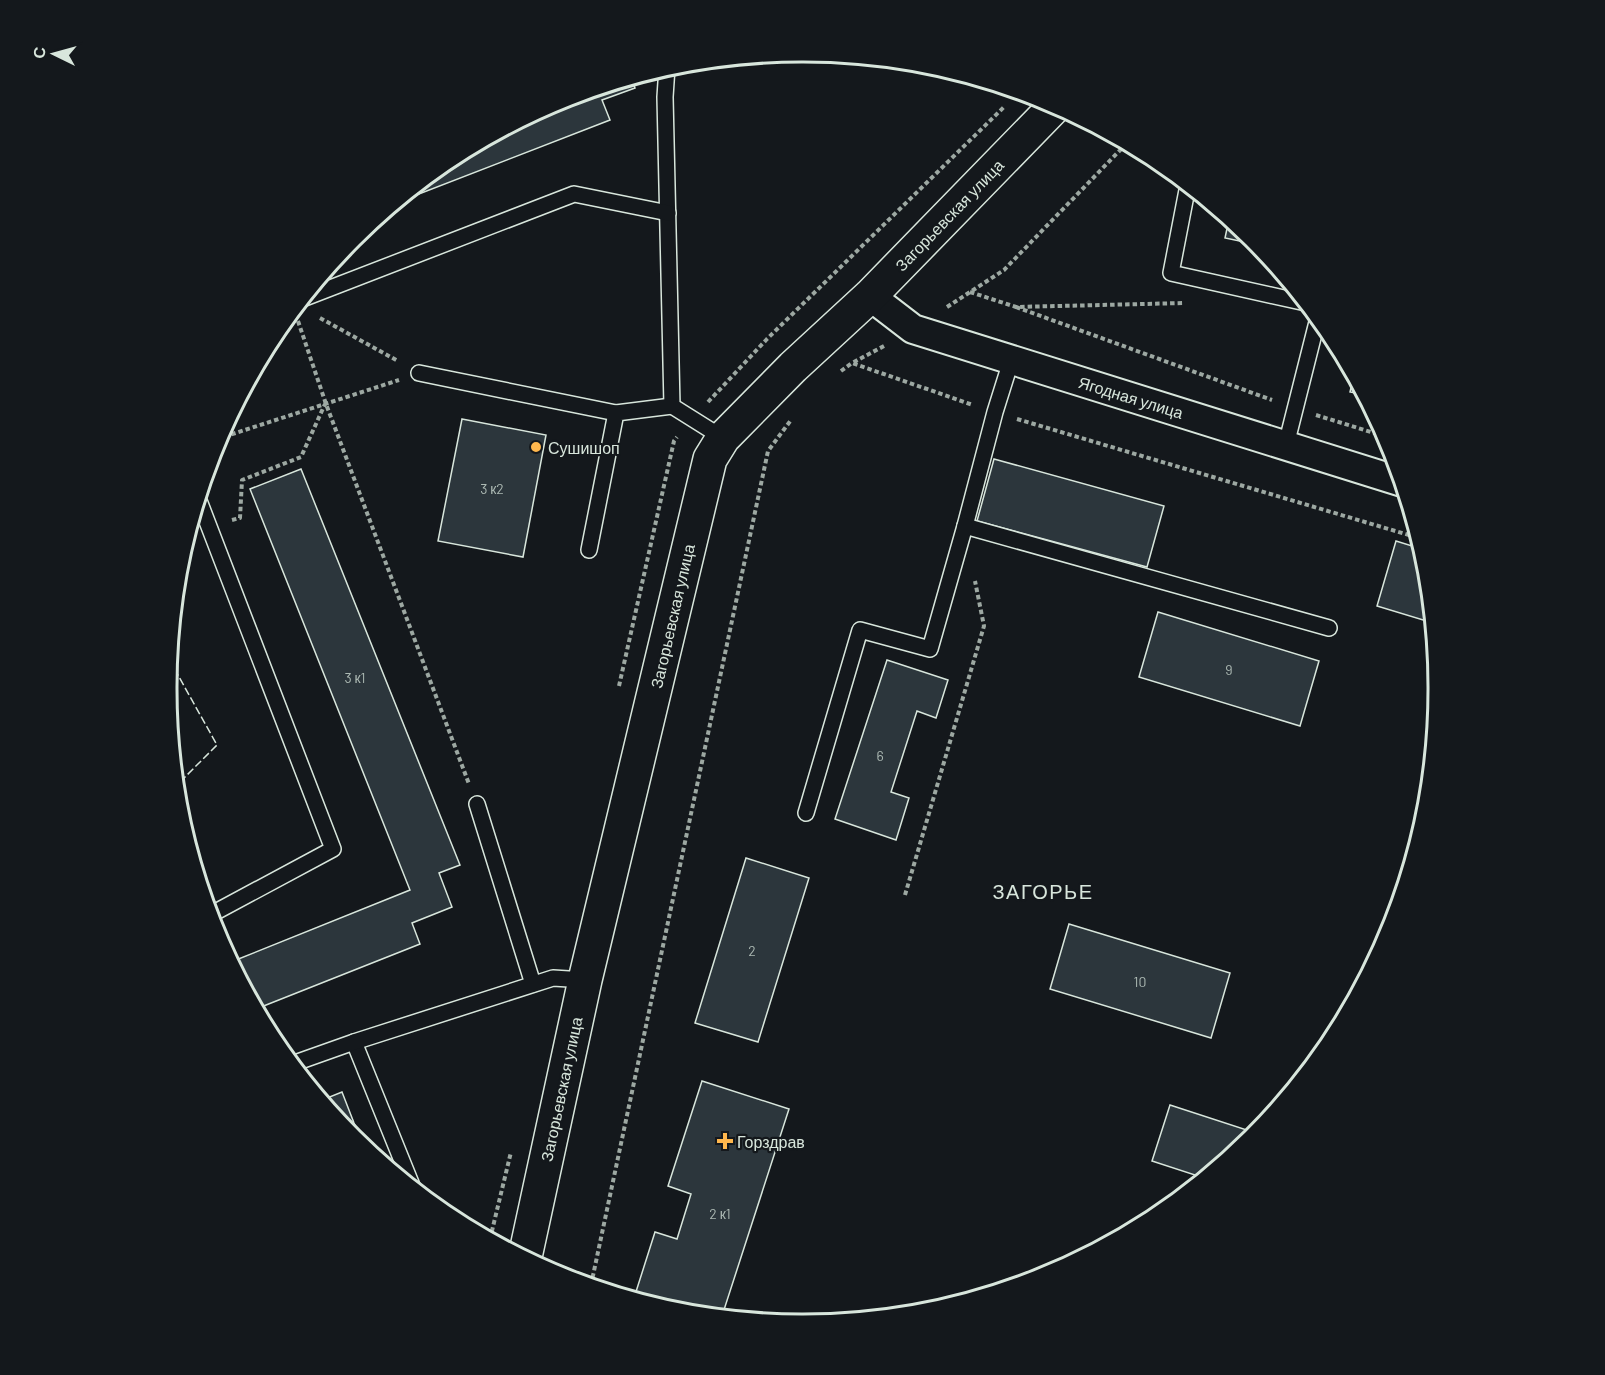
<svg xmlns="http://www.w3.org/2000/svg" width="1605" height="1375" font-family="Barlow,sans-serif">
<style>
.building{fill:#2c363c;stroke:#d8e6dc;stroke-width:1.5}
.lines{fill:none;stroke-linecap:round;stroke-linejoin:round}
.lane-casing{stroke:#d8e6dc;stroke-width:18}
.street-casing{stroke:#d8e6dc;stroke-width:32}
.secondary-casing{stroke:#d8e6dc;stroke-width:36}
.path{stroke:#9da8a2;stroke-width:4;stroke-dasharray:4.5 3;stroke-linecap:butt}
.lane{stroke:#14181c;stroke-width:15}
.street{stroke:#14181c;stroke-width:28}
.secondary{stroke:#14181c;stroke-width:33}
.fence{stroke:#d8e6dc;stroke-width:1.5;stroke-dasharray:8 3;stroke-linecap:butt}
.poi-dot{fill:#ffb74d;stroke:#14181c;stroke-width:2}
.labels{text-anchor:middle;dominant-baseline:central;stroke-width:4.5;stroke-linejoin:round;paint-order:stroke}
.number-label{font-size:14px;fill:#adbab4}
.street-label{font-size:16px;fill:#d8e6dc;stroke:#14181c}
.poi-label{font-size:16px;fill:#d8e6dc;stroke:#14181c;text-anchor:start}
.quarter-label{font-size:20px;letter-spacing:1.5px;fill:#d8e6dc;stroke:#14181c}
.rim{fill:none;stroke:#d8e6dc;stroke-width:3}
</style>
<rect width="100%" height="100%" fill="#14181c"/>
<g class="building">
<path d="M631,77L635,88L602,100L610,120L393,204L449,158L559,99Z"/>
<path d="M1229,219L1253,238L1259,245L1225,238Z"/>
<path d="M1354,375L1365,395L1350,392Z"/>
<path d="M462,419L546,435L523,557L438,541Z"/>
<path d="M994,459L1164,506L1147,567L977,521Z"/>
<path d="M301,469L460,865L439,873L452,907L412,923L420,944L256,1009L231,962L410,890L250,489Z"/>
<path d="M1396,541L1422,549L1427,564L1433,623L1377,606Z"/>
<path d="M1158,612L1319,661L1300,726L1139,677Z"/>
<path d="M887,660L948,680L936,718L917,711L891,792L909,798L896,840L835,819Z"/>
<path d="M746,858L809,878L758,1042L695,1023Z"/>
<path d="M1069,924L1230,973L1211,1038L1050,989Z"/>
<path d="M702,1081L789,1109L722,1316L678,1312L634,1298L655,1232L677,1239L691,1194L668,1186Z"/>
<path d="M342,1092L354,1123L364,1147L352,1137L322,1100Z"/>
<path d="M1170,1105L1256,1133L1204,1178L1152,1161Z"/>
</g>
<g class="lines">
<g class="lane-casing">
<g id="lane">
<path d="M667,67L665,97L672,406L723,438"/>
<path d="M1188,185L1171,273L1306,303"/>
<path d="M302,299L574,194L668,213"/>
<path d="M1011,361L995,412L965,526L1329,628"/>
<path d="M419,373L616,413"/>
<path d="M1286,445L1318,318"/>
<path d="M198,498L333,849L210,915"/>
<path d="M589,550L616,413L672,406"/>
<path d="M477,804L533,984"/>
<path d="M806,813L860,630L930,649L965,526"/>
<path d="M354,1042L413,1188"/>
<path d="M292,1064L354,1042L553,978L585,980"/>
</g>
</g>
<g class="street-casing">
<path id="street" d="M870,296L913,329L1402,482"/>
</g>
<g class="secondary-casing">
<path id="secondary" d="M525,1257L585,980L710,459L723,438L793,367L870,296L1056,105"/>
</g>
<g class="path">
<path d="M970,292L1016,307L1185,303"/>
<path d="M947,307L1004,270L1127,143"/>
<path d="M1016,307L1272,400"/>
<path d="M320,318L398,361"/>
<path d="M298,321L326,404L469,784"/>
<path d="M884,346L852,363L973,405"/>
<path d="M841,371L852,363"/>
<path d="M708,402L767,339L1004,107"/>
<path d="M1316,415L1387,437"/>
<path d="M1017,419L1419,538"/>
<path d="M217,439L399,380"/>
<path d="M232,520L240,518L242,480L301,457L325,404"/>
<path d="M619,686L674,441L677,437"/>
<path d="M905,895L984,626L975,581"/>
<path d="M490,1239L511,1152"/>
<path d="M591,1285L768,451L791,420"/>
</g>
<use href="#lane" class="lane"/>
<use href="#street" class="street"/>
<use href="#secondary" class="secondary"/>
<path class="fence" d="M169,659L217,745L176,786"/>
</g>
<g class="poi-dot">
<circle cx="536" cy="447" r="6"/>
<path d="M722 1132h6v6h6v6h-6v6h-6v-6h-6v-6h6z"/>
</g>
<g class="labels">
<g class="number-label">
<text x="492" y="488">3 к2</text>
<text x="1229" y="669">9</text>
<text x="355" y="677">3 к1</text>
<text x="880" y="755">6</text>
<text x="752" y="950">2</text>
<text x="1140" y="981">10</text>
<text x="720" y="1213">2 к1</text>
</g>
<g class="street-label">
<text transform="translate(949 215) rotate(-46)">Загорьевская улица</text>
<text transform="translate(1131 397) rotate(17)">Ягодная улица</text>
<text transform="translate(672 616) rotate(-77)">Загорьевская улица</text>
<text transform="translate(561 1089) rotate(-78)">Загорьевская улица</text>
</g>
<g class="poi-label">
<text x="548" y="447">Сушишоп</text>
<text x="737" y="1141">Горздрав</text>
</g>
<g class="quarter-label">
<text x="1043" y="891">ЗАГОРЬЕ</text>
</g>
</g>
<path d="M0 0H1605V1375H0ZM802 62H803A625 625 0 0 1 1428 687V689A625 625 0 0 1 803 1314H802A625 625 0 0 1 177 689V687A625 625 0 0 1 802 62Z" fill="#14181c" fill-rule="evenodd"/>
<path class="rim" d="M802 62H803A625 625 0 0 1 1428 687V689A625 625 0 0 1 803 1314H802A625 625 0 0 1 177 689V687A625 625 0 0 1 802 62Z"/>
<g transform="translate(54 54) rotate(275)" stroke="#14181c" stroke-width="4.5" paint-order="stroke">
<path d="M0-4.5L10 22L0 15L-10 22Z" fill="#d8e6dc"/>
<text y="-9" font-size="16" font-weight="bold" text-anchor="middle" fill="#d8e6dc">С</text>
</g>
</svg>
